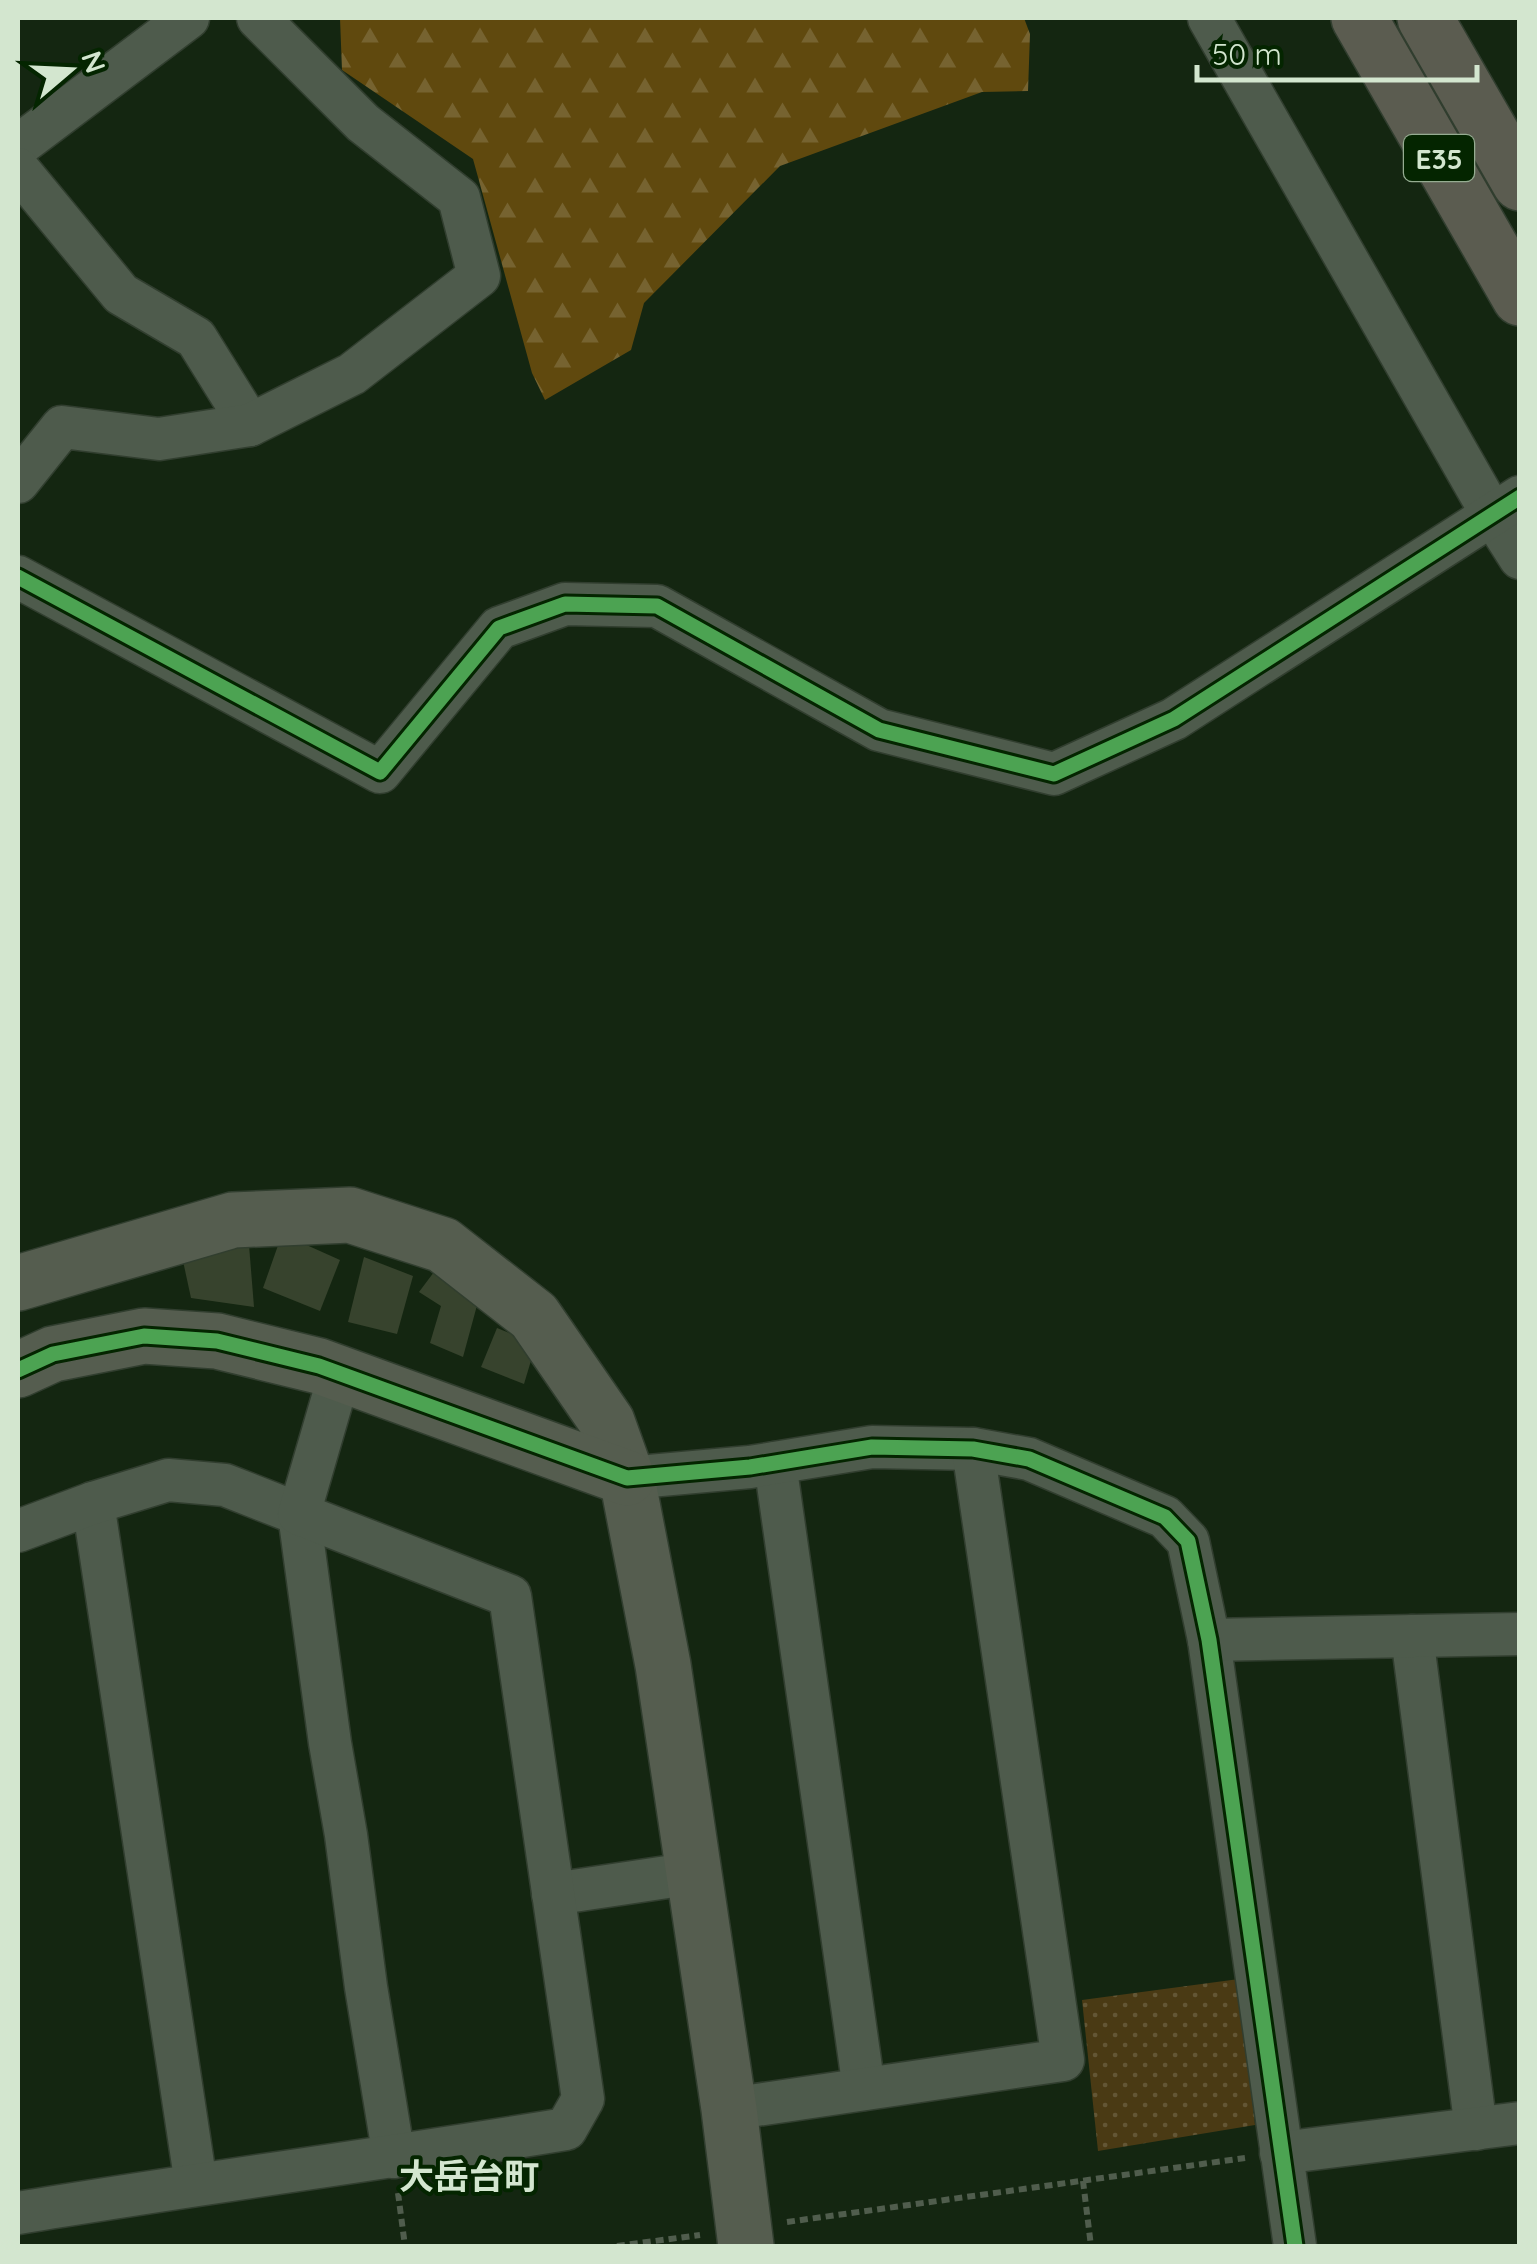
<svg xmlns="http://www.w3.org/2000/svg" width="1537" height="2264" font-family="Quicksand,'Noto Sans JP',sans-serif">
<style>
.forest{fill:url(#forest-firs)}
.park{fill:url(#park-dots)}
.building{fill:#37432d}
.lines{fill:none;stroke-linecap:round;stroke-linejoin:round}
.street-casing{stroke:#313e2f;stroke-width:45}
.secondary-casing{stroke:#313e2f;stroke-width:58}
.highway-casing{stroke:#313e2f;stroke-width:58}
.path{stroke:#505d4d;stroke-width:6;stroke-dasharray:8 5;stroke-linecap:butt}
.street{stroke:#4e5b4c;stroke-width:42}
.secondary{stroke:#555d4f;stroke-width:55}
.highway{stroke:#5b5c50;stroke-width:55}
.cycleway-casing{stroke:#042500;stroke-width:21}
.cycleway{stroke:#4ca352;stroke-width:15}
.labels{text-anchor:middle;dominant-baseline:central;stroke-width:8;stroke-linejoin:round;paint-order:stroke}
.shield{fill:#042500;stroke:#95ac91;stroke-width:2.5}
.shield-label{font-size:28px;font-weight:bold;fill:#d3e6cf}
.quarter-label{font-size:35px;font-weight:bold;fill:#d3e6cf;stroke:#042500}
</style>
<defs>
<pattern id="forest-firs" width="22" height="20" patternUnits="userSpaceOnUse" patternTransform="scale(2.5)"><rect width="22" height="20" fill="#60490e"/><path d="M5 1l3.5 6h-7zM16 11l3.5 6h-7z" fill="#766330"/></pattern>
<pattern id="park-dots" width="8" height="8" patternUnits="userSpaceOnUse" patternTransform="scale(2.5)"><rect width="8" height="8" fill="#4a3a14"/><path d="M2 2h.1M6 6h.1" fill="none" stroke="#635635" stroke-width="1.8" stroke-linecap="round"/></pattern>
</defs>
<rect width="100%" height="100%" fill="#142611"/>
<path class="forest" d="M340,18H1024L1030,34L1028,91L982,92L780,166L644,303L631,350L545,400L532,373L473,159L342,70Z"/>
<path class="park" d="M1239,1979L1255,2125L1098,2151L1082,2000Z"/>
<g class="building">
<path d="M282,1234L340,1260L320,1311L263,1288Z"/>
<path d="M249,1245L254,1307L191,1298L183,1261Z"/>
<path d="M364,1257L413,1276L397,1334L348,1322Z"/>
<path d="M434,1272L479,1298L463,1357L430,1343L441,1306L419,1292Z"/>
<path d="M497,1328L536,1344L524,1384L481,1367Z"/>
</g>
<g class="lines">
<g class="street-casing">
<g id="street">
<path d="M1209,18L1492,514L1520,558"/>
<path d="M18,146L188,18"/>
<path d="M18,169L121,294L196,338L250,425"/>
<path d="M18,482L62,427L159,439L250,425L352,374L479,276L459,198L363,123L258,18"/>
<path d="M18,577L380,772L499,628L565,604L657,606L879,730L1054,774L1174,719L1520,497"/>
<path d="M775,1463L864,2089"/>
<path d="M627,1478L750,1467L872,1447L973,1449L1029,1459L1165,1517L1188,1541L1209,1640L1295,2246"/>
<path d="M93,1503L196,2184"/>
<path d="M18,1531L93,1503L168,1480L225,1485L299,1514L330,1743L346,1835L366,1987L394,2157"/>
<path d="M1412,1636L1476,2129"/>
<path d="M1209,1640L1520,1634"/>
<path d="M553,1894L694,1873"/>
<path d="M729,2109L1063,2060L973,1449"/>
<path d="M1281,2153L1520,2123"/>
<path d="M18,2213C200,2183 383,2159 566,2129L583,2099L510,1596L299,1514L340,1373"/>
</g>
</g>
<g class="secondary-casing">
<g id="secondary">
<path d="M18,1283L233,1220L350,1215L443,1245L534,1316L607,1422L627,1478L663,1665L729,2109L746,2246"/>
<path d="M18,1370L53,1354L144,1336L217,1341L319,1366L627,1478"/>
</g>
</g>
<g class="highway-casing">
<g id="highway">
<path d="M1359,18L1520,298"/>
<path d="M1425,18L1520,183"/>
</g>
</g>
<g class="path">
<path d="M1083,2181L1091,2246"/>
<path d="M398,2193L405,2246"/>
<path d="M787,2222L1245,2158"/>
<path d="M617,2246L700,2235"/>
</g>
<use href="#street" class="street"/>
<use href="#secondary" class="secondary"/>
<use href="#highway" class="highway"/>
<g class="cycleway-casing">
<g id="cycleway">
<path d="M18,577L380,772L499,628L565,604L657,606L879,730L1054,774L1174,719L1520,497"/>
<path d="M18,1370L53,1354L144,1336L217,1341L319,1366L627,1478L750,1467L872,1447L973,1449L1029,1459L1165,1517L1188,1541L1209,1640L1295,2246"/>
</g>
</g>
<use href="#cycleway" class="cycleway"/>
</g>
<g class="labels">
<rect class="shield" x="1404" y="135" width="70" height="46" rx="8"/>
<g class="shield-label">
<text x="1439" y="158">E35</text>
</g>
<g class="quarter-label">
<text x="469" y="2176">大岳台町</text>
</g>
</g>
<rect width="1537" height="2264" fill="none" stroke="#d3e6cf" stroke-width="40"/>
<g transform="translate(70 70) rotate(71)" stroke="#042500" stroke-width="8" paint-order="stroke">
<path d="M0-8L18 38L0 25L-18 38Z" fill="#d3e6cf"/>
<text y="-15" font-size="28" font-weight="bold" text-anchor="middle" fill="#d3e6cf">N</text>
</g>
<path d="M1197 65v15h280v-15" fill="none" stroke="#d3e6cf" stroke-width="5"/>
<text x="1212" y="65" font-size="30" fill="#d3e6cf" stroke="#042500" stroke-width="8" paint-order="stroke">50 m</text>
</svg>
